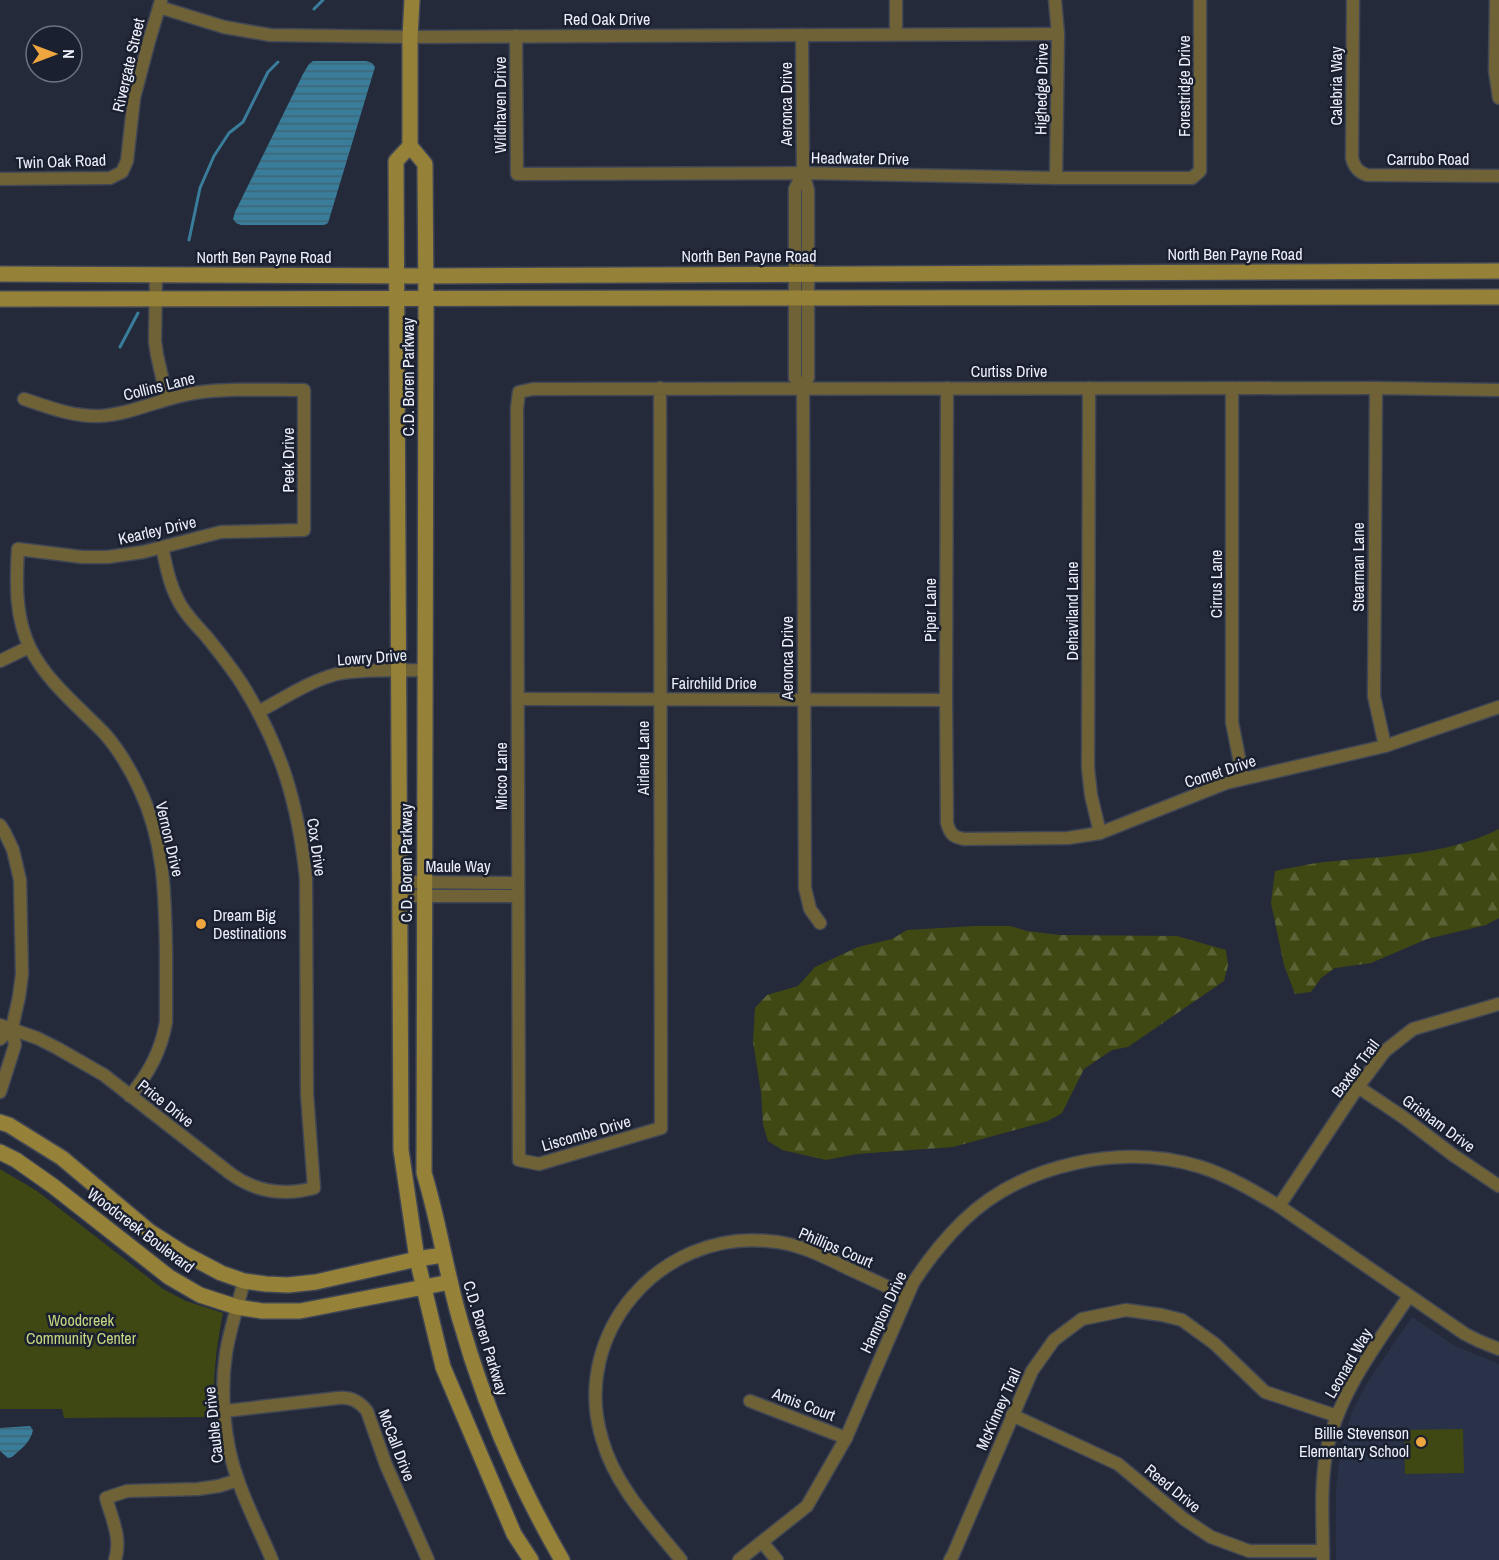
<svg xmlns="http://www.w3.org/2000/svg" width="1499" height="1560" font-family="'Archivo Narrow',sans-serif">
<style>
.built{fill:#293248}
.forest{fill:url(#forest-firs)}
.park{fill:#3f4713}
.water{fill:url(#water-rules)}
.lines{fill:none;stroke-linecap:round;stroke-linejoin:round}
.stream{stroke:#397d9b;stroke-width:3}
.street-casing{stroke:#404655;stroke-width:15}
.secondary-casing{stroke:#404655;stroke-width:18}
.street{stroke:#6f6236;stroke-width:12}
.secondary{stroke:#958137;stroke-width:15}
.poi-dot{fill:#f0a63e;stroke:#1a202f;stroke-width:2}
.labels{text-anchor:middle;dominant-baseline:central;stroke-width:5;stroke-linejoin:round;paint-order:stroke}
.street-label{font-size:16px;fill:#ebf0fb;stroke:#1a202f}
.poi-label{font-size:16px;fill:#ebf0fb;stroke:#1a202f;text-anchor:start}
.park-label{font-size:16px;fill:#c7d781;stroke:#1a202f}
</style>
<defs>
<pattern id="forest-firs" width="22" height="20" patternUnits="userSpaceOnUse" patternTransform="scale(1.5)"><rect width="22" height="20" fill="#3f4713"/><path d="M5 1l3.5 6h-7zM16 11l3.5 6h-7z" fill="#5b6236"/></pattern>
<pattern id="water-rules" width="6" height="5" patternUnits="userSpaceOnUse" patternTransform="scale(1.5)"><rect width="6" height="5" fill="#397d9b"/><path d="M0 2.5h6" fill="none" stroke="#3f6577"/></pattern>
</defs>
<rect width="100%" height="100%" fill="#242a3a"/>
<path class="built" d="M1412,1317L1455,1346L1499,1364V1560H1336V1489L1340,1452L1346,1431L1353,1410L1367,1383Z"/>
<g class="forest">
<path d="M1499,829V918L1486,925L1427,939L1371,963L1335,968L1321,978L1311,992L1295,994L1284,965L1271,903L1275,871C1291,868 1308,864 1324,862C1383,856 1445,856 1499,829Z"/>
<path d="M975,926H1010L1027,931L1060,935L1177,936L1226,950L1228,965L1224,981L1128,1047L1112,1050L1084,1069L1062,1113L1048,1121L953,1147L857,1154L826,1160L782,1150L768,1141L763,1125L761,1092L753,1042L755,1008L767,995L798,986L815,967L858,947L892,939L907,930Z"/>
</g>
<g class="park">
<path d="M0,1169L37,1191L163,1289L186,1301L223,1313C216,1348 212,1381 215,1417L64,1418L62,1409H0Z"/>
<path d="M1463,1429L1464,1473L1405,1474L1404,1430Z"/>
</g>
<g class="water">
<path d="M313,61H366L372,63L375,67L328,223L324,225H241L236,223L233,219L235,212L303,74L309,64Z"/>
<path d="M30,1426L33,1430C31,1442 20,1450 12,1457L8,1458L0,1451V1428Z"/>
</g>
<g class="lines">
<g class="stream">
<path d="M314,9L323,0"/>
<path d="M189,240L200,188L214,156L229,133L243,122L268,72L278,62"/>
<path d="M120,347L138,313"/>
</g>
<g class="street-casing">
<g id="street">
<path d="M896,0V34"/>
<path d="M1055,0L1058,34L1056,178"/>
<path d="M1353,0L1352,158C1354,167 1358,172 1367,175L1499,176"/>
<path d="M1496,0L1495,71L1499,98"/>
<path d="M159,7L224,27L270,35L410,37L1058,34"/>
<path d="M802,35L803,173L808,190V378L803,389L805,888L810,909L820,923"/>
<path d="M516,36L517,174L803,173L1056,178H1192L1200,171V0"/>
<path d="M803,173L795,189V378L803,389"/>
<path d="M0,179L110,178L122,172L127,161L134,98L149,41L161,1"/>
<path d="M156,275L155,341L157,355L167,399"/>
<path d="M660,388L661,1128L539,1164L519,1160L517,408L519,392L533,389L1376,388L1499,390"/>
<path d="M947,388L946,700L947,823C950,834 953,837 964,839L1068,838L1100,833L1226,783L1385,746L1499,707"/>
<path d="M1089,388L1088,768L1091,795L1100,833"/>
<path d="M1232,388V722L1243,778"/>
<path d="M1376,388L1374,696L1385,746"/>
<path d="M24,399C48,407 73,417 100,416C132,414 162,398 194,393C230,388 267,390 304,390V530L221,532L143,552L108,557H82L18,549C16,583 15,617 30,648C47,682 79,707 105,734C119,750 130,769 139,788C164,840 165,892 166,949C166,973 166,998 166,1022C161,1051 149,1073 130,1096"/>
<path d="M0,661L29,647"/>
<path d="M518,699L946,700"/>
<path d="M258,712C283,699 309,681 337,674C364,668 397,671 425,670"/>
<path d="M0,825L5,833L13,850L20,880L22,974L19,997L12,1028L15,1045L0,1092"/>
<path d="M399,882L517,883"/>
<path d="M399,896H517"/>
<path d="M0,1025L37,1038L57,1048L104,1075L231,1174C256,1192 284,1196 314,1188L307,1094L306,878C298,804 282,748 242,684C231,667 219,652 206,636C196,625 184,613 178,600C169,583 166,565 162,547"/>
<path d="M0,1039L12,1028"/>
<path d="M1358,1087L1403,1117L1453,1155L1499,1186"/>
<path d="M1279,1206L1358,1087L1385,1051L1413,1029L1499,1004"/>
<path d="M244,1281C238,1305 230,1329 226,1353C220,1392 224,1443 238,1480C247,1507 261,1533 272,1560"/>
<path d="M750,1401L846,1438"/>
<path d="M225,1411L338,1398C351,1397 359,1401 367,1411L386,1465L428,1560"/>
<path d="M1012,1415L1118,1464L1184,1519L1211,1537L1249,1551H1323"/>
<path d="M762,1542L777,1560"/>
<path d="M115,1560C122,1539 112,1519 106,1498L127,1491L198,1489L219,1486L238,1480"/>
<path d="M681,1560C651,1523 615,1486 602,1439C570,1334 660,1230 768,1241C798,1243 823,1256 849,1269C869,1278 888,1287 907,1296"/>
<path d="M739,1560L807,1506L846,1438L913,1283C927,1261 944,1240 962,1222C1022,1163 1122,1143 1201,1167C1229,1176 1254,1191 1279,1206L1465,1334L1479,1341L1499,1349"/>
<path d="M950,1560L953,1555L1032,1371L1054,1340L1082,1319L1126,1310L1162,1315L1182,1320L1215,1344L1265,1392L1337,1416"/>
<path d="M1323,1560C1323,1525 1320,1489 1326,1454C1337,1395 1376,1345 1409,1296"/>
</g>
</g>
<g class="secondary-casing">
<g id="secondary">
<path d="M412,0L410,37V146L425,164L426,307L424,1173C439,1222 446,1272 460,1320C484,1405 518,1484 562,1560"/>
<path d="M410,146L396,161L401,1150L417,1259L443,1367L514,1534L531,1560"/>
<path d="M0,274L426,276L1499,271"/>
<path d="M0,299L1499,297"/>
<path d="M0,1122L9,1125L62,1158L149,1231L185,1254L221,1273L244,1281L266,1284L288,1285L316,1282L417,1259L443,1255"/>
<path d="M0,1152L16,1160L53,1186L169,1277L200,1295L237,1307L262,1311H300L450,1282"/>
</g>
</g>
<use href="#street" class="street"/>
<use href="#secondary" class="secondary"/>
</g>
<g class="poi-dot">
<circle cx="201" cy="924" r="6"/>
<circle cx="1421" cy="1442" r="6"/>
</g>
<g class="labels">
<g class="street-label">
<text x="607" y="19">Red Oak Drive</text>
<text transform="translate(128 65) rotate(-77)">Rivergate Street</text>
<text transform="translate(1184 86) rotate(-90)">Forestridge Drive</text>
<text transform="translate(1336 86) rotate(-90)">Calebria Way</text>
<text transform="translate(1041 89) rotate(-89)">Highedge Drive</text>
<text transform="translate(786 104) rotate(-90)">Aeronca Drive</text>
<text transform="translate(500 105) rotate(-90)">Wildhaven Drive</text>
<text transform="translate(860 158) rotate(1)">Headwater Drive</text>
<text x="1428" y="159">Carrubo Road</text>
<text transform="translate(61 161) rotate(-2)">Twin Oak Road</text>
<text x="1235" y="254">North Ben Payne Road</text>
<text x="749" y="256">North Ben Payne Road</text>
<text x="264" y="257">North Ben Payne Road</text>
<text x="1009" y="371">Curtiss Drive</text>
<text transform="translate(408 377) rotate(-90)">C.D. Boren Parkway</text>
<text transform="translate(159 386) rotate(-14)">Collins Lane</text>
<text transform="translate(288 460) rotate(-90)">Peek Drive</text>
<text transform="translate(157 530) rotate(-13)">Kearley Drive</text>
<text transform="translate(1358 567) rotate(-90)">Stearman Lane</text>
<text transform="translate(1216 584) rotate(-90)">Cirrus Lane</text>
<text transform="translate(930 610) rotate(-90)">Piper Lane</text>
<text transform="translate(1072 611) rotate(-90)">Dehaviland Lane</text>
<text transform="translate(372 657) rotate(-4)">Lowry Drive</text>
<text transform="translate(787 658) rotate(-90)">Aeronca Drive</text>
<text x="714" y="683">Fairchild Drice</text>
<text transform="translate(643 758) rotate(-90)">Airlene Lane</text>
<text transform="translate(1220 771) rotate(-18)">Comet Drive</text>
<text transform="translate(501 776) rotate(-90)">Micco Lane</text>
<text transform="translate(170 839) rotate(77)">Vernon Drive</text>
<text transform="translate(317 847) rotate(82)">Cox Drive</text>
<text transform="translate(406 863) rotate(-90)">C.D. Boren Parkway</text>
<text x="458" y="866">Maule Way</text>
<text transform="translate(1355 1068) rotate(-53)">Baxter Trail</text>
<text transform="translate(166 1103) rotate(38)">Price Drive</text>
<text transform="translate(1439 1123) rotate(36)">Grisham Drive</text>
<text transform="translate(586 1133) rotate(-16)">Liscombe Drive</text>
<text transform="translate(141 1230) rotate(37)">Woodcreek Boulevard</text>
<text transform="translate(836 1247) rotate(23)">Phillips Court</text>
<text transform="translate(883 1312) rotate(-65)">Hampton Drive</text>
<text transform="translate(486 1338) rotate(73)">C.D. Boren Parkway</text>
<text transform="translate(1348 1363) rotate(-60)">Leonard Way</text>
<text transform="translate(804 1404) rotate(21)">Amis Court</text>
<text transform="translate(998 1409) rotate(-66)">McKinney Trail</text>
<text transform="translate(213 1425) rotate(-96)">Cauble Drive</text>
<text transform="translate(397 1445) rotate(69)">McCall Drive</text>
<text transform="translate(1173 1488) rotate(39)">Reed Drive</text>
</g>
<g class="poi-label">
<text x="213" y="915">Dream Big<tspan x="213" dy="18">Destinations</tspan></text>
<text x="1409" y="1433" text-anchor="end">Billie Stevenson<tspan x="1409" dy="18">Elementary School</tspan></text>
</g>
<g class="park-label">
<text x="81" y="1320">Woodcreek<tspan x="81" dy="18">Community Center</tspan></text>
</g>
</g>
<g transform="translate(54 54) rotate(90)"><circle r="28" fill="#1a202f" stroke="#6e7381" stroke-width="1.5"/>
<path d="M0-4.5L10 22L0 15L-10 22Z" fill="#f0a63e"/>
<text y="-9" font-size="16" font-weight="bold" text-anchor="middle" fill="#ebf0fb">N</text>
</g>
</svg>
